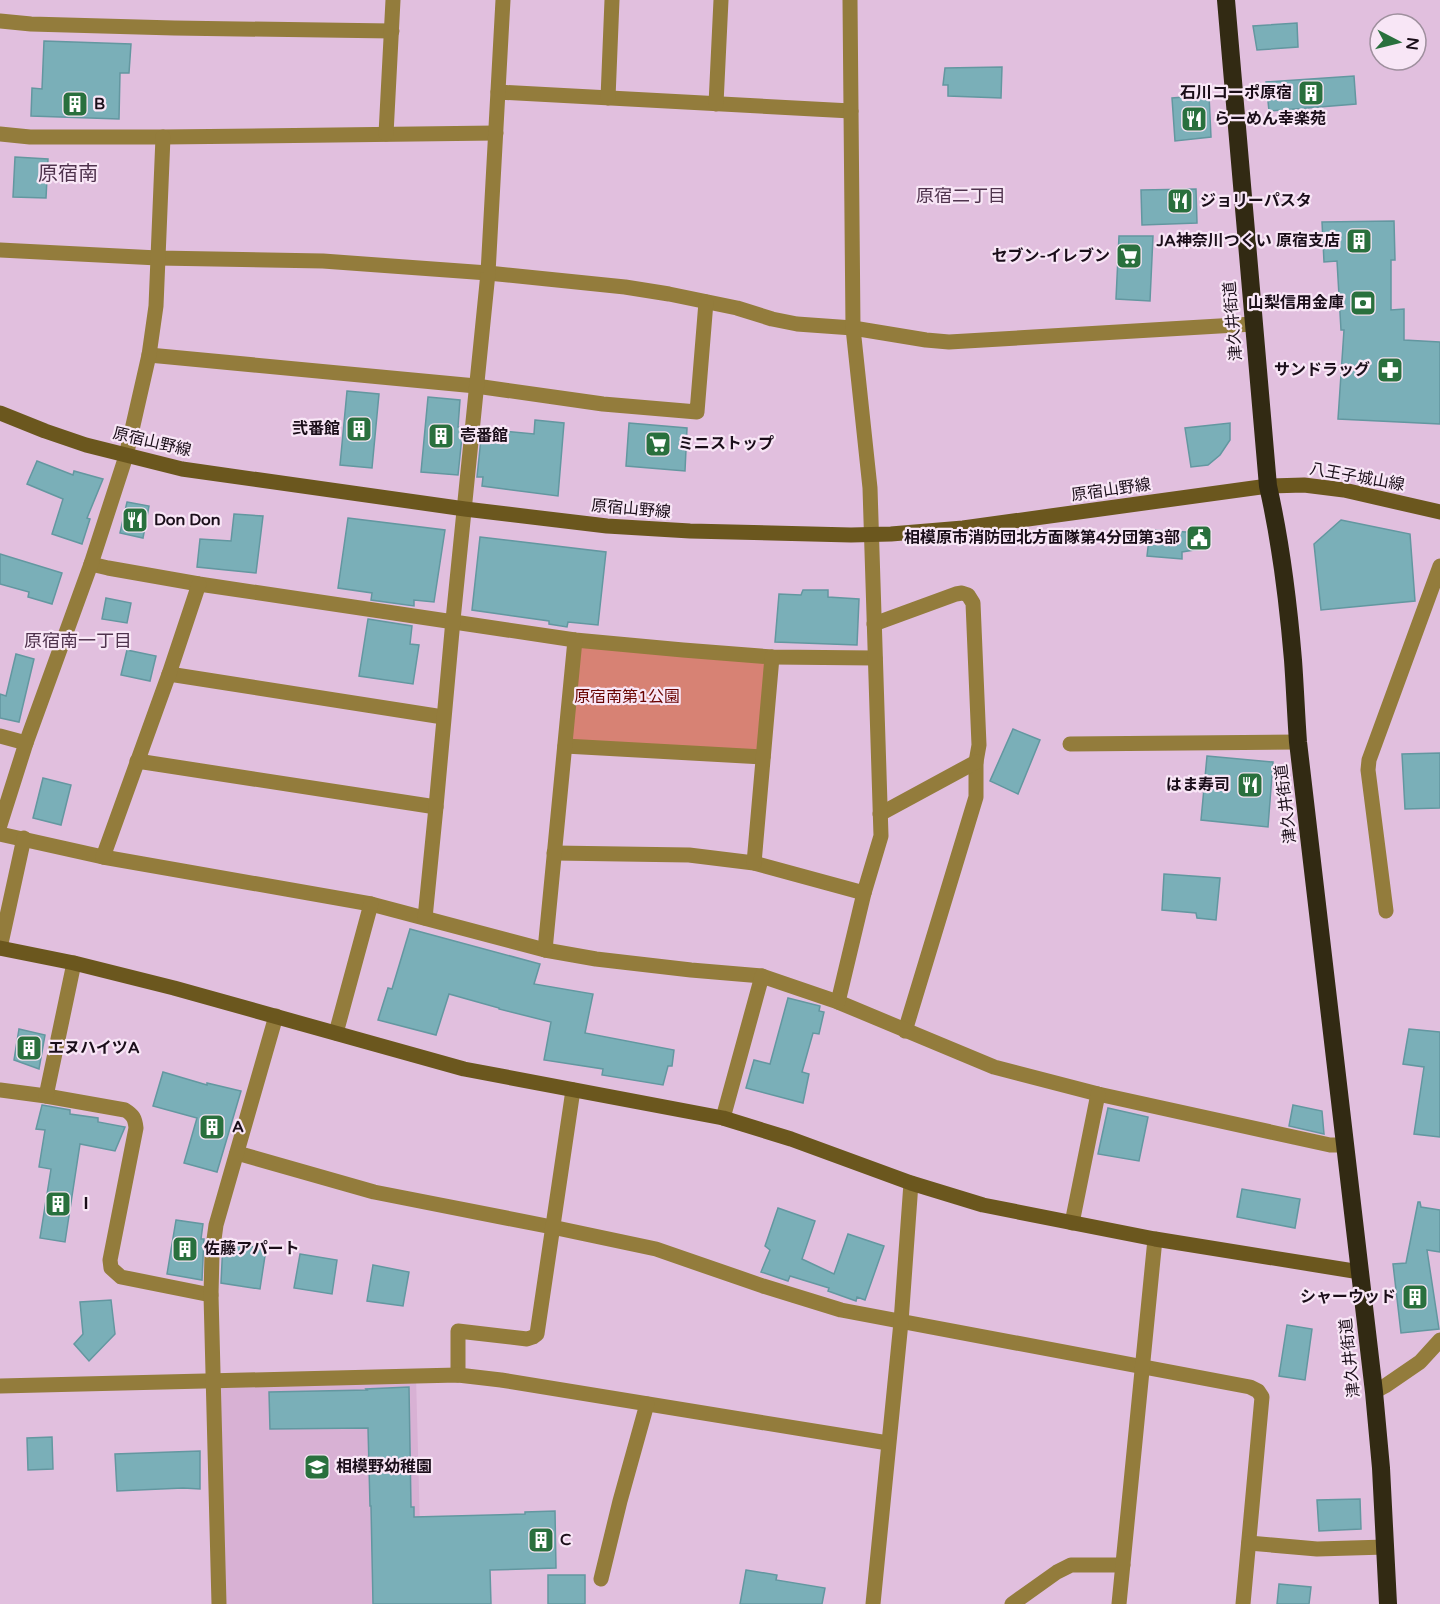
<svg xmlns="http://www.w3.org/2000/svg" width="1440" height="1604" font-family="'Varela Round','Noto Sans JP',sans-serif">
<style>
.built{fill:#d8b1d4}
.green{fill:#d78274}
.building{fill:#7aafb8;stroke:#6397a0;stroke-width:1.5}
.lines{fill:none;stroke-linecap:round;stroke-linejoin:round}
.street{stroke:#937c3c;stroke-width:15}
.secondary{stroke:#6b571e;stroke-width:15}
.highway{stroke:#322a13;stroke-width:18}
.labels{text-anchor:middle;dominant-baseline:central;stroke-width:4.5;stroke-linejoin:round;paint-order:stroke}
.poi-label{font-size:16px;font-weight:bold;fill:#1a0e19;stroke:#f8e6f6;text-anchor:start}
.street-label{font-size:16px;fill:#1a0e19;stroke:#f8e6f6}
.park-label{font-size:16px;fill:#690401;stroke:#f8e6f6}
.neighbourhood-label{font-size:18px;fill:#4f334d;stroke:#f8e6f6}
.quarter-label{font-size:20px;fill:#4f334d;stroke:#f8e6f6}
</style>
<rect width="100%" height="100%" fill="#e1bfde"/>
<path class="built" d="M416,1376L422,1604H219L213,1380Z"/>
<path class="green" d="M575,640L772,657L763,757L565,746Z"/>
<g class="building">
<path d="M1297,23L1298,47L1257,50L1253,26Z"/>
<path d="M44,41L131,44L129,73H120L119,119L31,116L32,88L42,89Z"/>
<path d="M1002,67L1001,98L948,96V85H943L945,68Z"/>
<path d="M1354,76L1356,104L1269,111L1266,82Z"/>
<path d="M1209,95L1211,137L1175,141L1172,98Z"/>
<path d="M15,157L48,159L46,198L13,197Z"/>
<path d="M1196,189L1197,223L1142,225L1141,190Z"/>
<path d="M1394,221L1395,260H1391V310L1404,309V340L1440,342V424L1338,419L1344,330H1341L1337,261L1324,262L1322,222Z"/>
<path d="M1119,236H1153L1150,301L1116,299Z"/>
<path d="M347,391L379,394L372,468L340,465Z"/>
<path d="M428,397L460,400L458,427H463L458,475L421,472Z"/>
<path d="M535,420L564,423L558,496L482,486L483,477H477L482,429L534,434Z"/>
<path d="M629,423L687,428L685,471L626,466Z"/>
<path d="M1230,423V440L1220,455L1208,465L1191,467L1185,428Z"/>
<path d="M37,461L73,475L74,471L103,479L87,518L90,519L82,544L52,534L63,499L27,484Z"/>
<path d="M127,502L149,506L143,538L120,533Z"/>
<path d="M234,514L263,516L256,573L197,567L200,539L231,541Z"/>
<path d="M348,518L445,530L434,602L414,600V606L371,600L372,593L338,588Z"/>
<path d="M1341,520L1410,534L1415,601L1321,610L1314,544Z"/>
<path d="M1150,530L1205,533L1206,548L1182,552V559L1147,556Z"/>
<path d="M480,537L606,552L598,625L568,622L567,627L549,624V621L472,610Z"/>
<path d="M0,554L62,573L52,604L28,597L29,592L0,584Z"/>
<path d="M803,590H828V597L859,599L857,645L775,642L779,594L801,595Z"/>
<path d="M106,598L131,603L127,623L102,619Z"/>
<path d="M368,619L412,626L410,644L419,645L413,684L359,676Z"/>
<path d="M127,650L156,656L150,681L121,675Z"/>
<path d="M16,654L34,659L19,722L0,718V694L6,696Z"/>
<path d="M1013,729L1040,740L1018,794L990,781Z"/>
<path d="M1440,753V808L1405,809L1402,754Z"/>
<path d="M1207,756L1273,762L1268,827L1201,820Z"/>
<path d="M43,778L71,785L61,825L33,818Z"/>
<path d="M1164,874L1220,878L1216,920L1197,918L1196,913L1162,910Z"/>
<path d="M410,929L540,964L534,984L593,994L585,1033L674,1050L672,1066H668L663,1085L602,1075L603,1069L544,1060L551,1022L499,1009V1008L449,994L436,1035L378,1020L388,988L392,989Z"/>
<path d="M788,998L820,1006L819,1011L824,1012L819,1034L813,1033L802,1072L809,1074L803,1103L746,1088L754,1060L770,1064Z"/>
<path d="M19,1029L45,1035L39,1069L14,1060Z"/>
<path d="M1409,1029L1440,1032V1137L1414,1134L1424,1067L1403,1064Z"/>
<path d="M163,1072L207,1085V1083L241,1091L217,1172L184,1163L197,1118L153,1106Z"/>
<path d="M42,1105L70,1110V1114L98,1118V1122L125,1127L115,1151L80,1144L65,1242L40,1238L51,1169L39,1167L45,1130L36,1129Z"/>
<path d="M1293,1105L1322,1111L1324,1134L1289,1126Z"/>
<path d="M1108,1108L1148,1117L1139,1161L1098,1154Z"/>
<path d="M1242,1189L1300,1199L1295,1228L1237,1217Z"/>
<path d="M1418,1202H1420L1421,1207L1440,1210V1252L1427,1250L1439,1329L1401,1333L1393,1264L1406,1263Z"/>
<path d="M778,1208L815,1221L802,1259L834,1274L848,1234L884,1246L865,1300L857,1297L856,1301L828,1291L829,1288L790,1276L788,1281L761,1272L770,1250L765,1246Z"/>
<path d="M176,1220L203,1224L201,1239H204L202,1280L167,1274Z"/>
<path d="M223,1242L266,1249L260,1289L221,1283Z"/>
<path d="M300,1254L337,1260L332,1294L294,1288Z"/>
<path d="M373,1265L409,1272L403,1306L367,1301Z"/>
<path d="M111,1300L115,1334L89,1361L74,1344L83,1334L80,1302Z"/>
<path d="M1287,1325L1312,1329L1305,1380L1279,1376Z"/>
<path d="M409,1387L411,1507H414V1517L525,1514V1512L555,1511L556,1568L490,1570L491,1604H373L371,1506H370L368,1428L270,1429L269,1392L367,1390L366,1389Z"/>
<path d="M52,1437L53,1469L28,1470L27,1438Z"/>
<path d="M200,1451V1489L183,1488L117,1491L115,1454Z"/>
<path d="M1360,1499L1361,1529L1319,1531L1317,1500Z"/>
<path d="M746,1570L777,1575L776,1580L825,1588L822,1604H740Z"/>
<rect x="548" y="1575" width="37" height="29"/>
<path d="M1279,1584L1311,1587L1309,1604H1277Z"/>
</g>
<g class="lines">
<g class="street">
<path d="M0,21L31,24L174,28L392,31"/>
<path d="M498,92L851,111"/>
<path d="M608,98L612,0"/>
<path d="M716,104L721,0"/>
<path d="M0,134L30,137H163L496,133"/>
<path d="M386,134L393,0"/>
<path d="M0,250L158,258L323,261L488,273L625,287L669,294L737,308L772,319L797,324L853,328L926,340L949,342L1253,324"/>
<path d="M149,355L476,386L603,404L697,412L706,302"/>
<path d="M91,564L108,568L199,584L575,640L683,650L772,657L875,658"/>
<path d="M874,624L956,594L962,593L968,595L973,603L979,745L976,762V797L905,1031"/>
<path d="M169,674L443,717"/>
<path d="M0,736L26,743"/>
<path d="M1070,744L1298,742"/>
<path d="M565,746L763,757"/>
<path d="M137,761L436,807"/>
<path d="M880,814L976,762"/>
<path d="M0,825L26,743L91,564L126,456L149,355L156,306L163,137"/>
<path d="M0,834L103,857L371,904L545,950L596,959L691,970L762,976L838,1002L994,1067L1098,1094L1330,1145H1345"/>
<path d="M554,853L689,855L754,863L864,893"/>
<path d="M103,857L169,674L199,584"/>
<path d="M754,863L772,657"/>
<path d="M1386,911L1368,770L1369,760L1440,566"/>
<path d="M425,918L436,807L453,620L488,273L503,0"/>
<path d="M0,948L24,838"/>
<path d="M545,950L575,640"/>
<path d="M838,1002L864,893L881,836L870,488L853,328L850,0"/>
<path d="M336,1033L371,904"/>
<path d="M0,1090L46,1096L125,1110C133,1115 135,1118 136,1128L110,1260L111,1268L121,1277L211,1295"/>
<path d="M46,1096L74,963"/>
<path d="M723,1118L762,976"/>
<path d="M237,1153L374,1192L552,1227L656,1249L763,1286L841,1310L1250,1387L1258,1391L1262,1397L1243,1604"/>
<path d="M1072,1223L1098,1094"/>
<path d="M458,1375V1331L527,1339L533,1337L537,1334L573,1090"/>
<path d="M0,1386L416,1376L458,1375L501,1380L888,1443"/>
<path d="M1374,1392L1385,1386L1420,1362L1440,1340"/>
<path d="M1249,1543L1317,1549L1386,1547"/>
<path d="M601,1579L620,1501L647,1404"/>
<path d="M219,1604L211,1295L212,1254L216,1225L276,1016"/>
<path d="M873,1604L901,1322L911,1183"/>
<path d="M1012,1604L1057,1572L1071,1565H1123"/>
<path d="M1119,1604L1155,1239"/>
</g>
<g class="secondary">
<path d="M0,413L45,431L86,445L182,469L465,509L607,526L690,531L851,535L891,534L963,528L1268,486L1304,485L1344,490L1440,512"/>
<path d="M0,948L74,963L174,988L464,1069L723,1118L791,1139L911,1183L983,1205L1155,1239L1360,1272"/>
</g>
<path class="highway" d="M1226,0L1268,486C1281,543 1288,601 1293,660C1295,687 1296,715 1298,742L1374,1392L1381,1468L1388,1604"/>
</g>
<defs>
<g id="building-square" transform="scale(1.35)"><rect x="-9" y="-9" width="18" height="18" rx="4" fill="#29703d" stroke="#f8e6f6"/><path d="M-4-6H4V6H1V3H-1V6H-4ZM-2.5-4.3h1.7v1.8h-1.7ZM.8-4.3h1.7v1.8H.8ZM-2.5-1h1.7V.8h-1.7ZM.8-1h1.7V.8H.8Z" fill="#fff"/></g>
<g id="restaurant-square" transform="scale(1.35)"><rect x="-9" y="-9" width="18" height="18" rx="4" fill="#29703d" stroke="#f8e6f6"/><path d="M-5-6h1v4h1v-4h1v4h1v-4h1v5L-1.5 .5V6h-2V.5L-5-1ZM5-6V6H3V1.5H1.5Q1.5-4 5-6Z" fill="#fff"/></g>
<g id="supermarket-square" transform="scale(1.35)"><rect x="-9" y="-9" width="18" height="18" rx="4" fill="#29703d" stroke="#f8e6f6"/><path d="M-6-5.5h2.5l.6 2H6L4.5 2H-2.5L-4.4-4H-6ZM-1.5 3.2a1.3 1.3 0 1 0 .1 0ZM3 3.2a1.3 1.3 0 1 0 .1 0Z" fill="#fff"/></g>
<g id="bank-square" transform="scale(1.35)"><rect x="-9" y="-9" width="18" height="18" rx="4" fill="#29703d" stroke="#f8e6f6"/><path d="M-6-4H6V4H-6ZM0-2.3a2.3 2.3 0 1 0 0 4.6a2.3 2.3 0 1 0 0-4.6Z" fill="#fff"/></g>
<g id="pharmacy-square" transform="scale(1.35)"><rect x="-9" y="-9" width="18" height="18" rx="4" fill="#29703d" stroke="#f8e6f6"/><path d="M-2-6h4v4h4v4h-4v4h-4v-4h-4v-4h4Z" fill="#fff"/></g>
<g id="civic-square" transform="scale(1.35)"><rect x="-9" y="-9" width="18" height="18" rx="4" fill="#29703d" stroke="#f8e6f6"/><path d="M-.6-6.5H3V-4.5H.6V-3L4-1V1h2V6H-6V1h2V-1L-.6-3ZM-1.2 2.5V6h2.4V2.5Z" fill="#fff"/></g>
<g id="school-square" transform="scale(1.35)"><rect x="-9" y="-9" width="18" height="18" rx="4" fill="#29703d" stroke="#f8e6f6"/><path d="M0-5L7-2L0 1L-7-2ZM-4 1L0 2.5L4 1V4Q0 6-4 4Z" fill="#fff"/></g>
</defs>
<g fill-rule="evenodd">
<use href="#building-square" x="1311" y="93"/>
<use href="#building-square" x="75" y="104"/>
<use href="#restaurant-square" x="1194" y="119"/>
<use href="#restaurant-square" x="1180" y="201"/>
<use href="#building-square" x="1359" y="241"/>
<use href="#supermarket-square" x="1129" y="256"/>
<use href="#bank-square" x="1363" y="303"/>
<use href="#pharmacy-square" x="1390" y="370"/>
<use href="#building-square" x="359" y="429"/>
<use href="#building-square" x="441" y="436"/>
<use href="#supermarket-square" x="658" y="444"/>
<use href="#restaurant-square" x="135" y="520"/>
<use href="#civic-square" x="1199" y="538"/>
<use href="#restaurant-square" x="1250" y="785"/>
<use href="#building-square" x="29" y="1048"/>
<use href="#building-square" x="212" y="1127"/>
<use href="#building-square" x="58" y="1204"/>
<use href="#building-square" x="185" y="1249"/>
<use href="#building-square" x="1415" y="1297"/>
<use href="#school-square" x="317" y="1467"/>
<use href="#building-square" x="541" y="1540"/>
</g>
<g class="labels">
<g class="poi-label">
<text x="1292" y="93" text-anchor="end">石川コーポ原宿</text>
<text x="94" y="104">B</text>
<text x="1214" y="119">らーめん幸楽苑</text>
<text x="1200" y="201">ジョリーパスタ</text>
<text x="1340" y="241" text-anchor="end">JA神奈川つくい 原宿支店</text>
<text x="1110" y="256" text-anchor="end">セブン-イレブン</text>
<text x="1344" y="303" text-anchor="end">山梨信用金庫</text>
<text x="1370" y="370" text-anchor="end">サンドラッグ</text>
<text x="340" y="429" text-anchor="end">弐番館</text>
<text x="460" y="436">壱番館</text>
<text x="678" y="444">ミニストップ</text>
<text x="154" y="520">Don Don</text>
<text x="1180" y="538" text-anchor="end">相模原市消防団北方面隊第4分団第3部</text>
<text x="1230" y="785" text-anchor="end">はま寿司</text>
<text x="48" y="1048">エヌハイツA</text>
<text x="232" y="1127">A</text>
<text x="78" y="1204">Ⅰ</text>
<text x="204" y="1249">佐藤アパート</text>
<text x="1396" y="1297" text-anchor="end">シャーウッド</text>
<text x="336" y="1467">相模野幼稚園</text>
<text x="560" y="1540">C</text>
</g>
<g class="street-label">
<text transform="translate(1233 321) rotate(-95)">津久井街道</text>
<text transform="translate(152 442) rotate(13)">原宿山野線</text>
<text transform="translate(1357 477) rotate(10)">八王子城山線</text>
<text transform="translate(1111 490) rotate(-8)">原宿山野線</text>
<text transform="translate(631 509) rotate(5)">原宿山野線</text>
<text transform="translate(1286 804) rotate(-97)">津久井街道</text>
<text transform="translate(1350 1358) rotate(-96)">津久井街道</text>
</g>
<g class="park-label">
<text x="627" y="697">原宿南第1公園</text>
</g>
<g class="neighbourhood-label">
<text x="961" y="196">原宿二丁目</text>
<text x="78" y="641">原宿南一丁目</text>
</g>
<g class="quarter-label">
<text x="68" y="174">原宿南</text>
</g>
</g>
<g transform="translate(1398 42) rotate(97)"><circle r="28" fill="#f8e6f6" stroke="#9f909e" stroke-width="1.5"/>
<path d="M0-4.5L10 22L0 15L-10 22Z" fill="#29703d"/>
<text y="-9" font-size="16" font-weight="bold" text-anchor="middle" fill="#1a0e19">N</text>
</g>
</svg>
